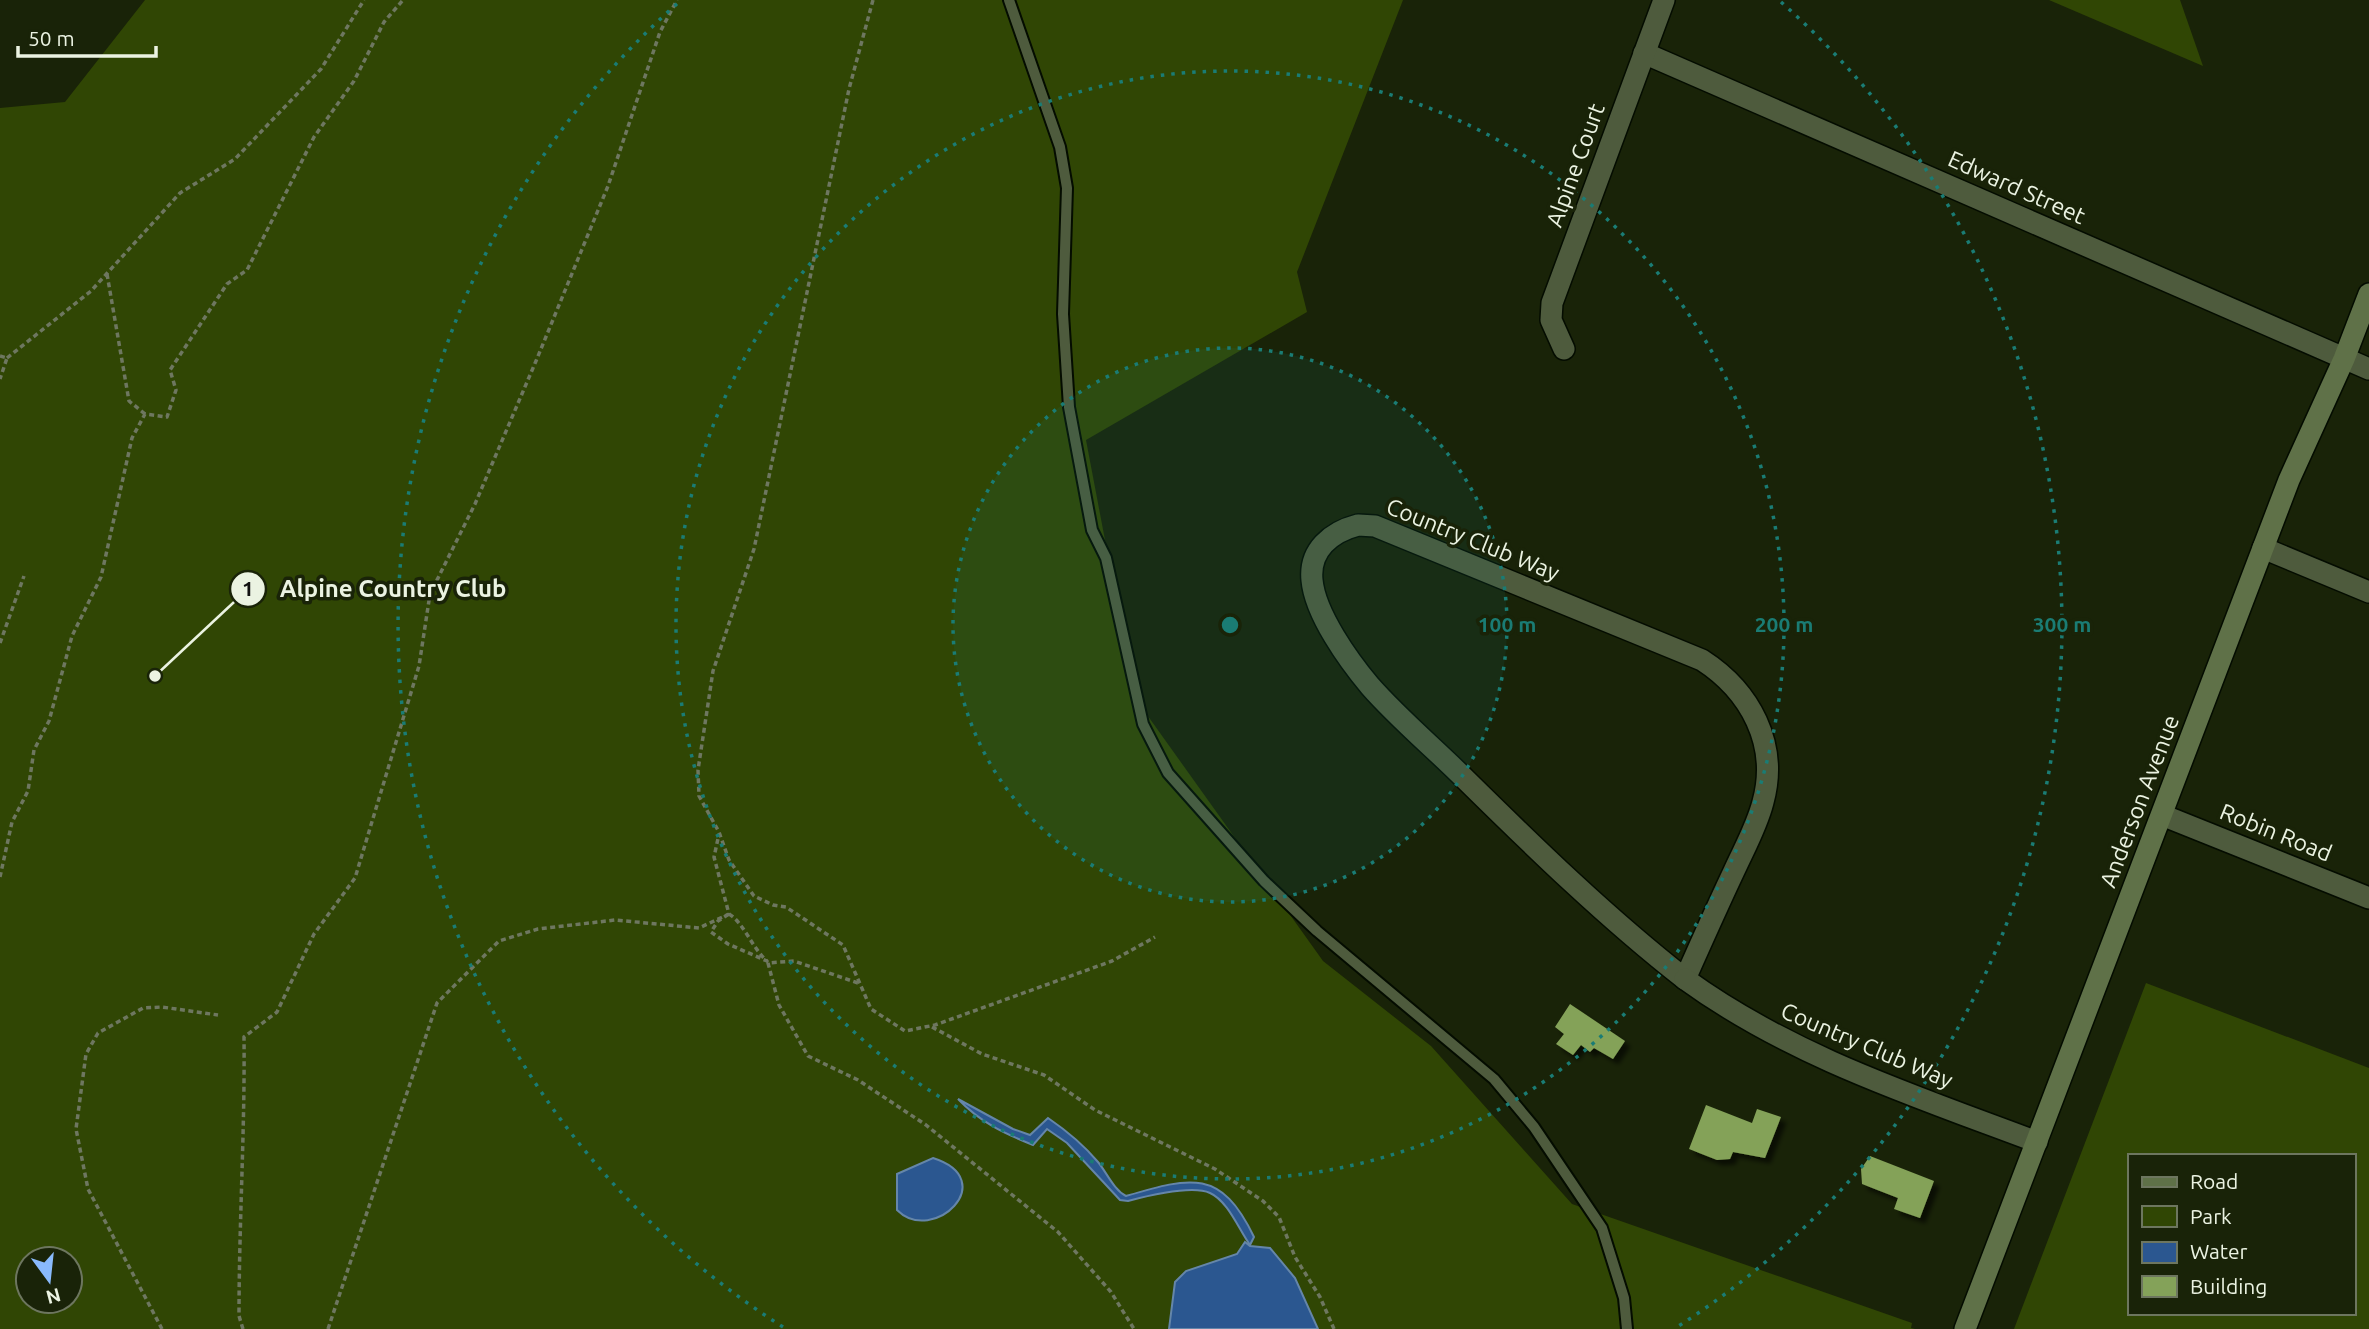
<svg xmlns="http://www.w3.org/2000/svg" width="2369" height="1329" font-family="Ubuntu,sans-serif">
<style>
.green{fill:#304604;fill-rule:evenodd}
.water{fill:#2b5790;stroke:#6586a9;stroke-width:2}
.building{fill:#84a259;filter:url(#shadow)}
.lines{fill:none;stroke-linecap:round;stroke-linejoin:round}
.service-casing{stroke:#040c00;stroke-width:14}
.minor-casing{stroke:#040c00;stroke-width:24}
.secondary-casing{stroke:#040c00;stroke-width:24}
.path{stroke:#6e7760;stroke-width:3.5;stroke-dasharray:5 3.5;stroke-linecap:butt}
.service{stroke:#4e5b3d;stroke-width:10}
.minor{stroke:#4e5b3d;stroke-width:21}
.secondary{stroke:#5f7148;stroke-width:21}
.ring{fill:none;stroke:#1a7c74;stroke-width:3.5;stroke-dasharray:3.5 7}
.labels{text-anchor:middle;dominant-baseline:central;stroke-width:7;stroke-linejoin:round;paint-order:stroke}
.street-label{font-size:23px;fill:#ebf3e2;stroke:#192308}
.centre{fill:#1a7c74;stroke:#192308;stroke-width:3.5}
.ring-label{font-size:21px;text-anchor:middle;font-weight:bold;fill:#1a7c74;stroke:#192308;stroke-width:7;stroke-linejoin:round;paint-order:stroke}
.leader{fill:none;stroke:#ebf3e2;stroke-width:2.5}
.callout-dot{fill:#ebf3e2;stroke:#192308;stroke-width:2.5}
.mark-label{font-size:21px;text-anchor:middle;font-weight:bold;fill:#111}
.callout-label{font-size:24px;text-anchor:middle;font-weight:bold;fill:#ebf3e2;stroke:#192308;stroke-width:7;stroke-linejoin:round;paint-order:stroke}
</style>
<defs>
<filter id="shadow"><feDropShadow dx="5.5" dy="5.5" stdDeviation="2" flood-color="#0009"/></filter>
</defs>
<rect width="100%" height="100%" fill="#192308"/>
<g class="green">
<path d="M145,0H1403L1297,272L1307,312L1086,440L1135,698L1323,961L1431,1046L1572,1204L1912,1323L1911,1328L1915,1329H0V108L65,102ZM28,1259H70V1301H28Z"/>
<path d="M2049,0H2180L2203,66Z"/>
<path d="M2146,983L2369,1068V1329H2014ZM2129,1156H2353V1313H2129Z"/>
</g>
<g class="water">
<path d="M958,1099L1013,1129L1030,1135L1048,1118C1067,1131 1083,1144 1098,1162C1107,1173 1114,1190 1126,1196C1191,1177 1221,1168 1254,1237L1250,1245C1239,1230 1228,1201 1210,1193C1192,1185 1147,1196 1128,1201L1120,1200L1067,1143L1047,1129L1033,1145C1003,1133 980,1122 958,1099Z"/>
<path d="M933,1158C1002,1180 933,1246 897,1210V1174Z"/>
<path d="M1245,1242L1250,1246L1270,1248L1295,1278L1318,1329H1169L1175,1282L1186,1271L1237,1254Z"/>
</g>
<g class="building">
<path d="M1570,1004L1625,1041L1613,1059L1594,1048L1590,1052L1581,1045L1573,1055L1556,1044L1564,1034L1555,1027Z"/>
<path d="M1706,1105L1752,1123L1757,1109L1781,1117L1765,1158L1733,1152L1730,1159L1717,1160L1689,1149Z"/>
<path d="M1870,1156L1934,1181L1920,1218L1894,1209L1898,1198L1862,1184L1861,1169Z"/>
</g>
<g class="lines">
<g class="service-casing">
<path id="service" d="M1009,0L1060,147L1067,188L1063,314L1069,407L1092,530L1106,558L1143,724L1168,773L1264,881L1317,931L1494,1079L1534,1127L1602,1228L1624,1298L1627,1329"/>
</g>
<g class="minor-casing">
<g id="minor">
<path d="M1644,53L2369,369"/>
<path d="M1564,349L1551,320L1552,303L1664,0"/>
<path d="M1358,525L1375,526L1702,660C1750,691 1779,744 1763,802C1757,826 1744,849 1734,871C1717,907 1701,943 1685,979C1607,918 1535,848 1465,779C1434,748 1399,719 1370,686C1349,661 1315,614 1312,580C1309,550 1331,532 1358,525Z"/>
<path d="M2263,548L2369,592"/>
<path d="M2162,815L2369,898"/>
<path d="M1685,979C1791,1056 1915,1096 2037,1142"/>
</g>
</g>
<g class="secondary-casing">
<path id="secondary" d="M1965,1329L2289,480L2344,359L2369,294"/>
</g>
<g class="path">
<path d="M873,0L849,89L754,549L713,671L698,770L699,796L719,832L729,860L754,896L773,905L786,907L843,945L871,1009L905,1031L935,1025L1112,961L1155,937"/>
<path d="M107,274L129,401L145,414"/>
<path d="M0,356L7,358L0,379"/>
<path d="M7,358L91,291L180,193L235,159L321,69L364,0"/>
<path d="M0,643L24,576"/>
<path d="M0,877L12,822L28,791L34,750L49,721L72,636L101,577L132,438L145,414L167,417L176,390L170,370L227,284L247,270L314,137L354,81L384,22L403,0"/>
<path d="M729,914C744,923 752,948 767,961L728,944L711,932L718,921Z"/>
<path d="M858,983L794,961L768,963L779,1005L808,1056L858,1080L926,1125L1058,1232L1111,1292L1134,1329"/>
<path d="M932,1027L982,1054L1044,1075L1095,1110L1215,1169L1263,1201L1279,1217L1295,1257L1320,1297L1334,1329"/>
<path d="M162,1329L88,1189L76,1129L86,1054L98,1033L143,1008L162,1007L218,1015"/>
<path d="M243,1329L239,1316C239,1223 245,1130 244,1037L277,1012L314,934L355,878L419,666L430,594L475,504L536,361L608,186L660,32L677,0"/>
<path d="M328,1329L437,1003L499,941L538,929L615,920L699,928L729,914L714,857L719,834"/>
</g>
<use href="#service" class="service"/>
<use href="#minor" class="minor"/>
<use href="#secondary" class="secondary"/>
</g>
<circle cx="1230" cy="625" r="277" fill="#1a7c74" fill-opacity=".12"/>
<g class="ring">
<circle cx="1230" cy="625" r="277"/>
<circle cx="1230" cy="625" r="554"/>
<path d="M783 1327A832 832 0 0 1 679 2M1781 2A832 832 0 0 1 1677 1327"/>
</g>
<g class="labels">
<g class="street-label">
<text transform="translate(1575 165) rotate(-70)">Alpine Court</text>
<text transform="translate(2017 187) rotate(24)">Edward Street</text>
<text transform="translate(1473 539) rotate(22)">Country Club Way</text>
<text transform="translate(2139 801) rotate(-69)">Anderson Avenue</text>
<text transform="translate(2276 832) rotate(22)">Robin Road</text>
<text transform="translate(1867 1045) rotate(23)">Country Club Way</text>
</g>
</g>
<circle cx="1230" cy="625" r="10" class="centre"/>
<g class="ring-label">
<text x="1507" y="632">100 m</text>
<text x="1784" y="632">200 m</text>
<text x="2062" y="632">300 m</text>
</g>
<path class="leader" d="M155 676L248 589"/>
<g class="callout-dot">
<circle cx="155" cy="676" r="7"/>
<circle cx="248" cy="589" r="18"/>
</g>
<g class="mark-label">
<text x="248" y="596">1</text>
</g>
<g class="callout-label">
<text x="393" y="597">Alpine Country Club</text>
</g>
<rect x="2128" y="1154" width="228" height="161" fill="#192308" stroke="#6d765f" stroke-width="2"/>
<rect x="2142" y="1177" width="35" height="10" fill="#5f7148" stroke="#6d765f" stroke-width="2"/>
<text x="2190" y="1189" font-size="21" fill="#ebf3e2">Road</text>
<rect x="2142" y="1206" width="35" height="21" fill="#304604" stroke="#6d765f" stroke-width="2"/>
<text x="2190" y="1224" font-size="21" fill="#ebf3e2">Park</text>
<rect x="2142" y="1242" width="35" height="21" fill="#2b5790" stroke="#6d765f" stroke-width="2"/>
<text x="2190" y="1259" font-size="21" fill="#ebf3e2">Water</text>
<rect x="2142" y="1276" width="35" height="21" fill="#84a259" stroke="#6d765f" stroke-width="2"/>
<text x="2190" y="1294" font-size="21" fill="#ebf3e2">Building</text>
<g transform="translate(49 1280) rotate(165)"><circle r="33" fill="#192308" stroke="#6d765f" stroke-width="2"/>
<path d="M0-5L12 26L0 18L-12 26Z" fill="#89bafc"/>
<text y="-10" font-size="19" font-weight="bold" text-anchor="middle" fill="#ebf3e2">N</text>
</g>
<path d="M18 46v10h138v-10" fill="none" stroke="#ebf3e2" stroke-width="3.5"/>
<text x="28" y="46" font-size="21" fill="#ebf3e2" stroke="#192308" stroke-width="5" paint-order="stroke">50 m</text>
</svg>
